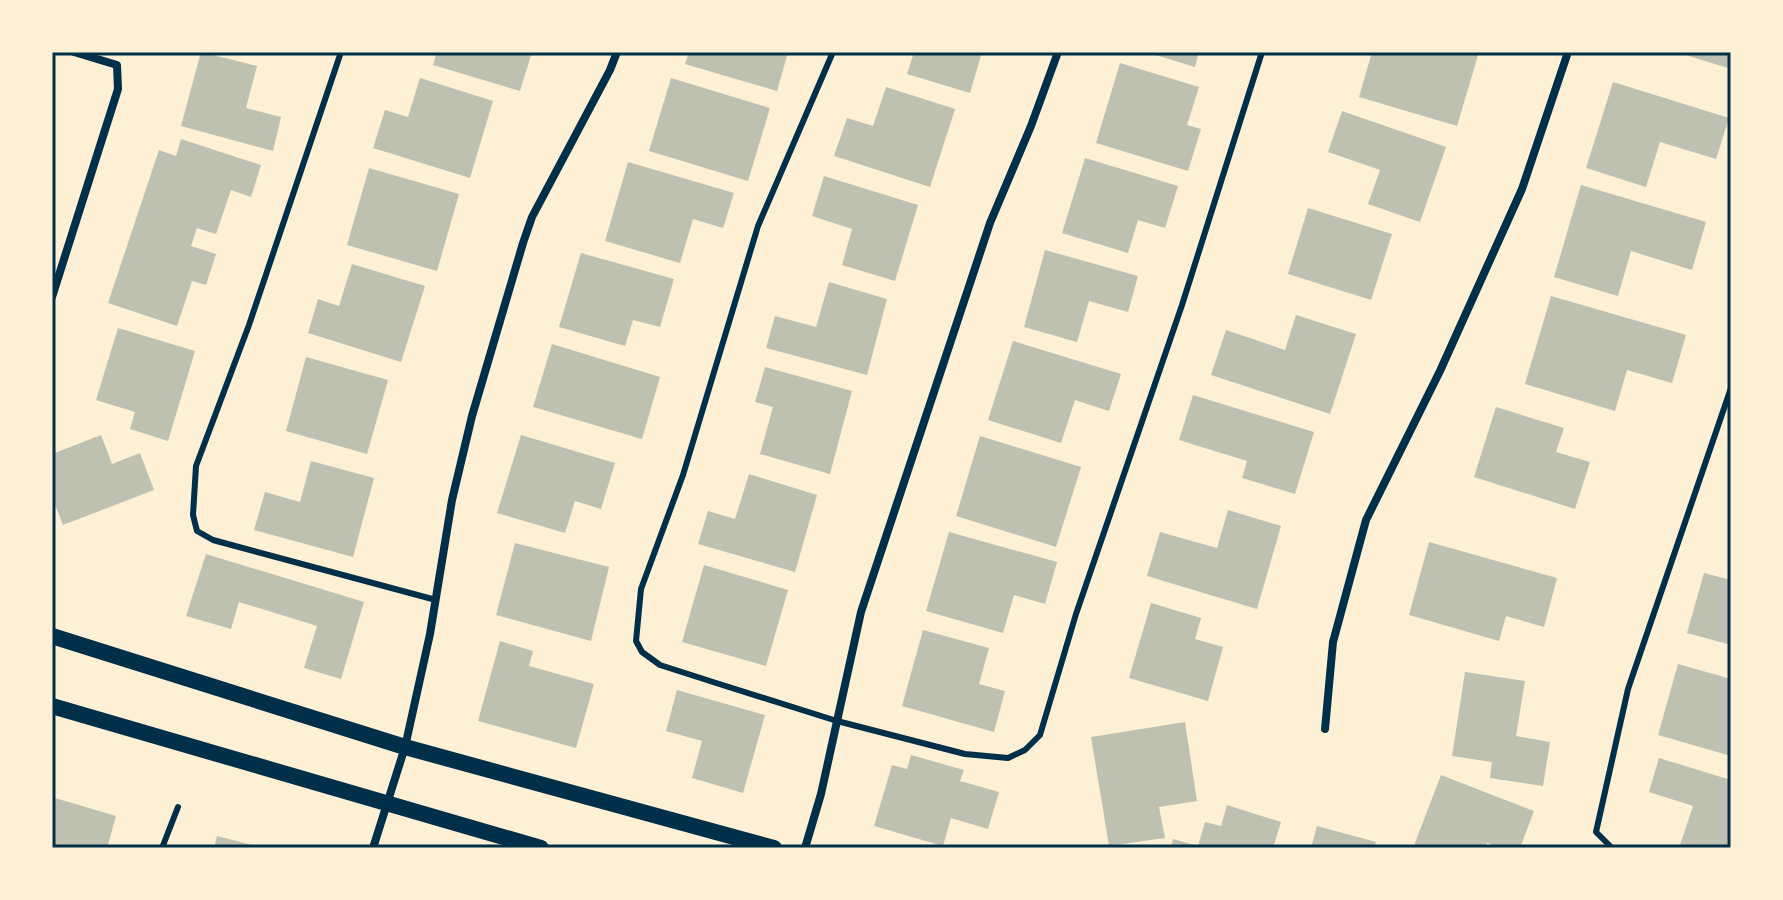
<svg xmlns="http://www.w3.org/2000/svg" width="1783" height="900" font-family="Overpass,sans-serif">
<style>
.building{fill:#bec0b2}
.lines{fill:none;stroke-linecap:round;stroke-linejoin:round}
.service{stroke:#003049;stroke-width:6}
.minor{stroke:#003049;stroke-width:8}
.secondary{stroke:#003049;stroke-width:16}
.neatline{fill:none;stroke:#003049;stroke-width:3}
</style>
<rect width="100%" height="100%" fill="#fdf0d5"/>
<g class="building">
<path d="M201,52L257,66L246,108L281,117L273,151L181,126Z"/>
<path d="M437,52H532L520,91L433,65Z"/>
<path d="M689,52H788L777,91L685,64Z"/>
<path d="M914,52H982L970,93L907,74Z"/>
<path d="M1146,52H1199L1195,67Z"/>
<path d="M1372,52H1479L1457,126L1359,97Z"/>
<path d="M1680,52H1731V69L1679,53Z"/>
<path d="M1120,63L1199,87L1187,125L1201,129L1188,171L1096,143Z"/>
<path d="M420,78L493,101L470,178L373,148L385,110L408,117Z"/>
<path d="M671,78L770,108L748,181L649,151Z"/>
<path d="M1613,82L1729,118L1716,159L1660,142L1646,187L1586,168Z"/>
<path d="M886,87L955,109L930,187L834,156L847,118L873,126Z"/>
<path d="M1342,111L1446,147L1420,222L1368,204L1380,170L1328,152Z"/>
<path d="M181,139L261,165L251,197L231,190L216,234L197,228L191,246L216,254L206,285L192,281L177,326L108,303L159,150L176,156Z"/>
<path d="M1085,158L1178,186L1165,228L1138,220L1128,253L1062,233Z"/>
<path d="M628,162L734,193L723,228L693,219L680,263L605,241Z"/>
<path d="M369,168L459,194L437,271L347,245Z"/>
<path d="M824,176L918,205L895,281L842,265L852,229L812,216Z"/>
<path d="M1581,185L1706,222L1692,270L1631,251L1618,296L1554,277Z"/>
<path d="M1308,208L1392,234L1371,300L1288,274Z"/>
<path d="M1045,250L1138,276L1128,312L1089,301L1077,342L1024,327Z"/>
<path d="M581,253L674,279L660,327L633,320L625,346L559,327Z"/>
<path d="M352,264L425,286L401,362L308,333L318,299L339,306Z"/>
<path d="M829,282L887,299L867,375L766,348L775,316L816,327Z"/>
<path d="M1551,296L1686,335L1672,383L1627,370L1615,411L1525,384Z"/>
<path d="M1296,315L1356,334L1330,414L1211,375L1226,330L1285,350Z"/>
<path d="M118,328L195,351L168,441L130,429L135,412L96,400Z"/>
<path d="M1013,341L1121,374L1109,411L1075,400L1061,443L988,420Z"/>
<path d="M552,344L660,377L642,439L533,407Z"/>
<path d="M306,357L388,380L367,454L286,431Z"/>
<path d="M765,367L852,391L830,474L760,454L773,407L755,402Z"/>
<path d="M1193,395L1314,432L1295,494L1242,478L1247,461L1179,440Z"/>
<path d="M1496,407L1564,428L1556,452L1590,462L1575,509L1474,477Z"/>
<path d="M101,435L112,464L140,453L154,490L63,525L52,497V454Z"/>
<path d="M521,435L615,463L601,509L575,501L565,533L497,513Z"/>
<path d="M980,436L1081,467L1056,547L956,516Z"/>
<path d="M311,461L374,478L353,557L254,530L265,492L300,502Z"/>
<path d="M749,474L817,495L795,572L698,544L708,511L735,519Z"/>
<path d="M1228,510L1281,526L1257,609L1147,576L1160,532L1217,548Z"/>
<path d="M949,532L1057,562L1045,604L1014,595L1003,633L926,611Z"/>
<path d="M1429,542L1557,578L1544,627L1506,616L1499,641L1409,615Z"/>
<path d="M515,543L609,567L591,641L496,615Z"/>
<path d="M206,554L364,602L341,679L304,668L317,626L239,602L231,629L186,616Z"/>
<path d="M704,565L788,590L766,666L682,642Z"/>
<path d="M1704,573L1731,580V645L1687,633Z"/>
<path d="M1151,603L1201,618L1195,639L1223,647L1208,701L1129,678Z"/>
<path d="M923,630L989,648L979,684L1005,691L994,732L902,706Z"/>
<path d="M500,641L533,651L529,666L594,684L576,748L478,721Z"/>
<path d="M1678,664L1731,679V756L1658,735Z"/>
<path d="M1465,672L1525,681L1516,736L1550,742L1543,786L1490,778L1492,762L1452,756Z"/>
<path d="M677,690L765,715L743,793L692,778L702,741L666,731Z"/>
<path d="M1185,722L1197,801L1159,807L1165,838L1109,846L1091,737Z"/>
<path d="M911,755L964,770L960,781L999,792L988,829L951,818L943,846L874,826L892,765L907,769Z"/>
<path d="M1659,758L1731,780V848H1679L1693,806L1649,792Z"/>
<path d="M1441,775L1534,811L1520,848H1501L1487,843L1485,848H1413Z"/>
<path d="M55,798L116,816L107,848H52V808Z"/>
<path d="M1227,805L1281,822L1273,848H1171L1173,839L1198,846L1205,822L1221,826Z"/>
<path d="M1317,826L1376,842L1374,848H1311Z"/>
<path d="M217,836L260,847V848H214Z"/>
</g>
<g class="lines">
<g class="service">
<path d="M341,52L249,325L196,466L193,515L197,531L213,540L436,600"/>
<path d="M833,52L758,226L683,475L641,589L636,641L642,652L660,665L713,682L837,721L965,754L1008,758L1025,750L1040,735L1076,614L1182,305L1262,52"/>
<path d="M162,848L178,807"/>
<path d="M1612,848L1596,832L1628,689L1731,388"/>
</g>
<g class="minor">
<path d="M52,297L118,89L117,65L74,52"/>
<path d="M1325,729L1333,642L1366,520L1440,371L1522,189L1568,52"/>
<path d="M373,848L405,747L430,634L452,500L472,416L523,243L532,217L610,70L617,52"/>
<path d="M805,848L821,794L861,612L990,223L1031,126L1058,52"/>
</g>
<g class="secondary">
<path d="M52,636L405,747L774,848"/>
<path d="M52,706L541,848"/>
</g>
</g>
<rect width="1783" height="900" fill="none" stroke="#fdf0d5" stroke-width="108"/>
<rect x="54" y="54" width="1675" height="792" class="neatline"/>
</svg>
